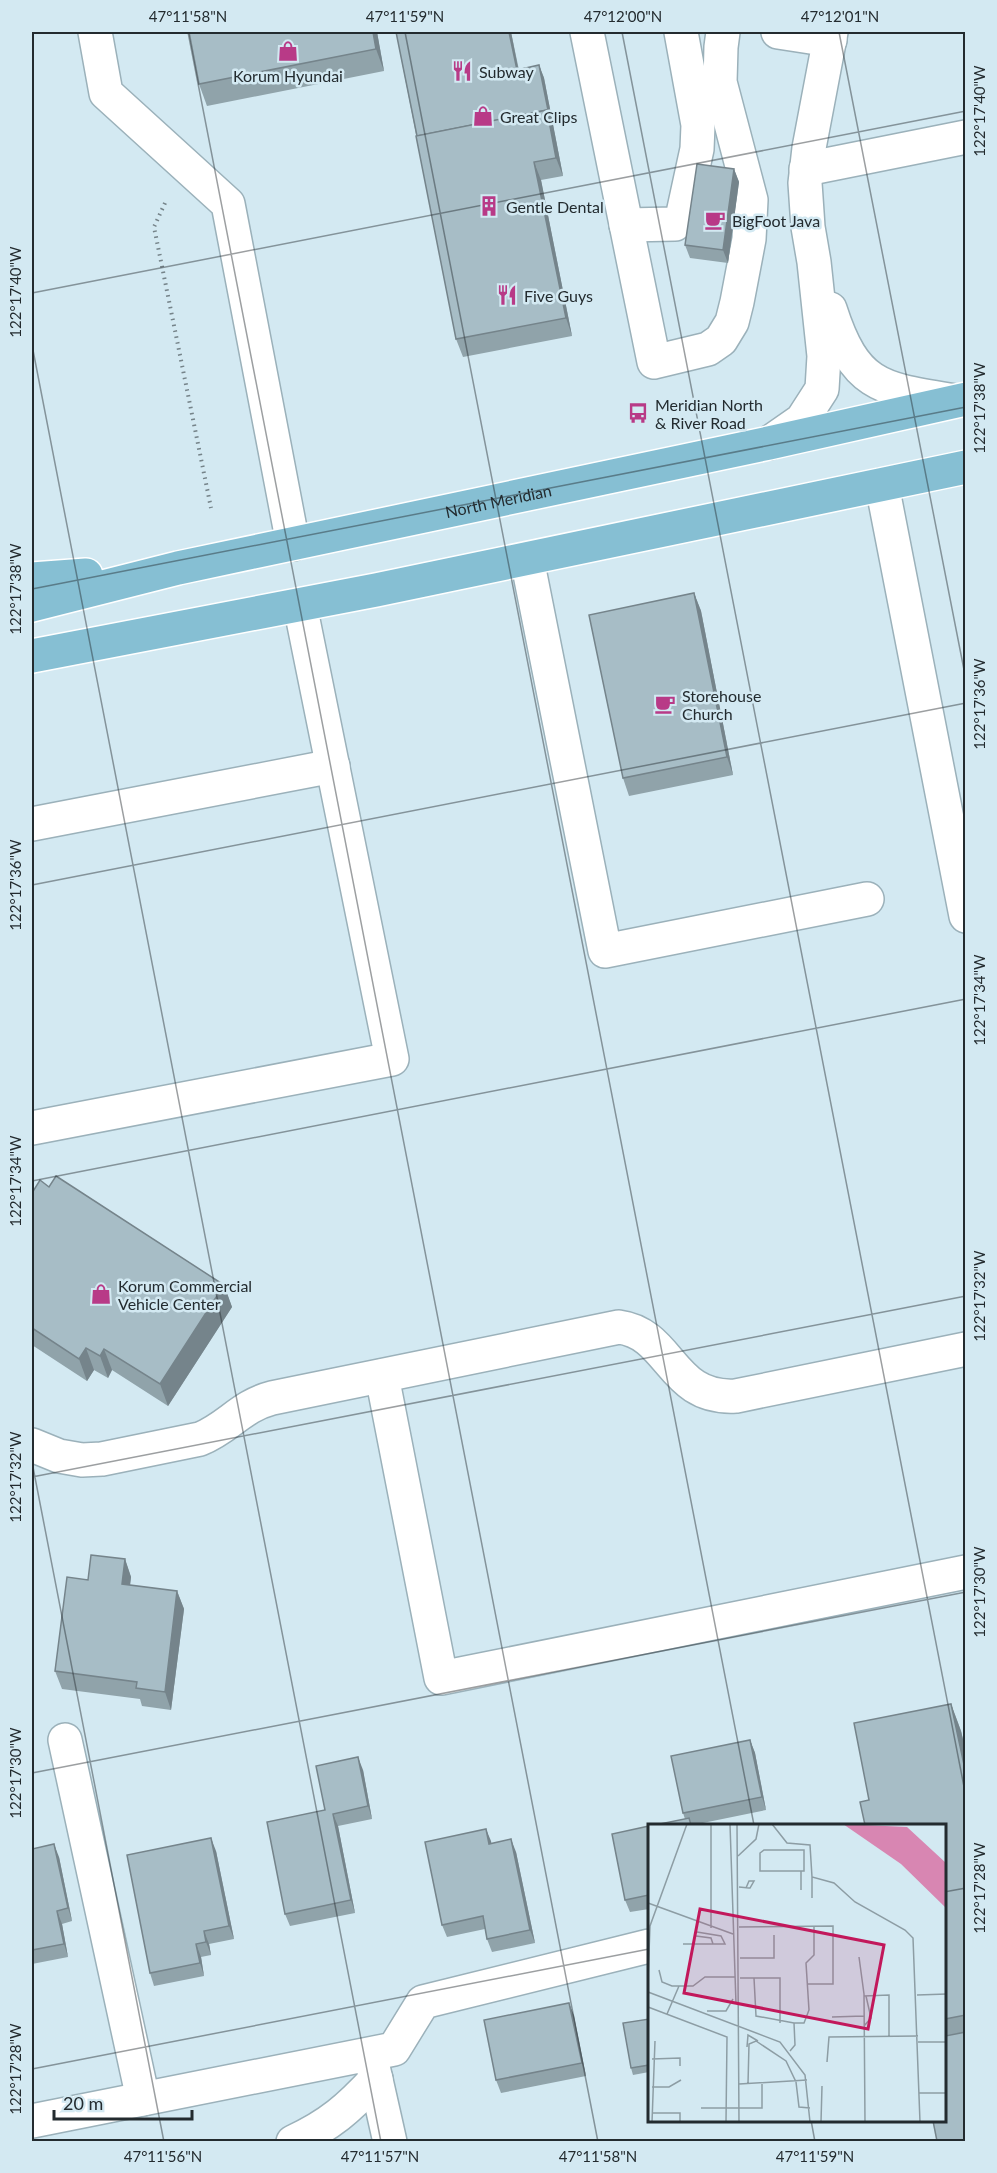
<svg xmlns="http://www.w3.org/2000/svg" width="997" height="2173" font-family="Lato,sans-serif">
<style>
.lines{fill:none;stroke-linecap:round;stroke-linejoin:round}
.minor-casing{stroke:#9bb1ba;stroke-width:36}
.major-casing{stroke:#fff;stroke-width:36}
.path{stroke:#758389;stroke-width:4;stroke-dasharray:1.5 4.5;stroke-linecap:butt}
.minor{stroke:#fff;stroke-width:33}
.major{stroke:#86bfd3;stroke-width:33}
.wall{fill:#90a3aa}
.shaded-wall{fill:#75848b}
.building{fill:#a7bdc6;stroke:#75848b;stroke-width:1.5}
.ticks{fill:none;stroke:#232b2f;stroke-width:1.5;stroke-opacity:0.45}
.labels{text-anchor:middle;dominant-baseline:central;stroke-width:5;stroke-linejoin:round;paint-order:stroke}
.poi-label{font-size:16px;fill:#232b2f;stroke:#d3e9f2;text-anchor:start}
.street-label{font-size:16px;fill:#232b2f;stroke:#d3e9f2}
.inset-road{fill:none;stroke:#8d9da4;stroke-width:1.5}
.view{fill:#c2185b;fill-opacity:0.15;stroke:#c2185b;stroke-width:3}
.inset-edge{fill:none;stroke:#232b2f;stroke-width:3}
.neatline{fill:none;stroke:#232b2f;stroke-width:2}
.ticks-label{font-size:15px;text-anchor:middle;fill:#232b2f}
</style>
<rect width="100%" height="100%" fill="#d3e9f2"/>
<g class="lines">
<g class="minor-casing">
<g id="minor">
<path d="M95,32L106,93L228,204L293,544"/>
<path d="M587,32L654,362L708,349L721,340L732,322L737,302L749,239L751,200L720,82L721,47L723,32"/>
<path d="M778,32L830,40"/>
<path d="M806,169L966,137"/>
<path d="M626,225L675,224L682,218L697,149L698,125L681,32"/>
<path d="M830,309C855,387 880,389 955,401"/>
<path d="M769,443L802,420L822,389L824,356L814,262L808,227L805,183L809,148L831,32"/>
<path d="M882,485L966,916"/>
<path d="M527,559L605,951L867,899"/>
<path d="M32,824L333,766"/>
<path d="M32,1128L392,1059L300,605"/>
<path d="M382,1376L441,1678L966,1572"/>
<path d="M32,1445L59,1456L82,1460L102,1459L200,1439C228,1428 241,1406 272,1398L619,1327C672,1334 670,1400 736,1396L966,1349"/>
<path d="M65,1740L143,2099"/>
<path d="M372,2062L390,2142"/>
<path d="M32,2121L394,2049L423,2002L649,1946"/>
<path d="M293,2142C330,2125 349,2108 376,2079"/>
</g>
</g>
<g class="major-casing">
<g id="major">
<path d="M32,579L86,575"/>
<path id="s1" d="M32,605L178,568L769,443L966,399"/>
<path d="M32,656L376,590L966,467"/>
</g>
</g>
<path class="path" d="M165,203L154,227L211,508"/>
<use href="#minor" class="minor"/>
<use href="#major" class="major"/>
</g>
<g class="wall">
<path d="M189,32H377L384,71L207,106L199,84Z"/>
<path d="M396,32H511L519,70L539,65L544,78L563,176L541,180L572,336L463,357L456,339Z"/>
<path d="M734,169L739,182L728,263L690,258L685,245Z"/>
<path d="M694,593L701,611L733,775L629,796L623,778Z"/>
<path d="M49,1187L224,1285L232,1307L168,1406L112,1370L108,1378L94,1370L87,1381L32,1345V1193Z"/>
<path d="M125,1559L131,1577L130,1585L177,1591L184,1609L171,1710L142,1706L140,1699L62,1689L55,1671L88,1580Z"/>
<path d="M951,1704L961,1731L966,1752V2142L937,2141L945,2121V1825Z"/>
<path d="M750,1740L755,1753L766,1810L693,1825H655L685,1819L683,1813Z"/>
<path d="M363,1770L372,1819L338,1826L355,1913L290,1926L285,1914L325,1810Z"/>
<path d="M649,1826V1909L630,1912L625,1900Z"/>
<path d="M486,1829L491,1844L516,1852L535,1943L492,1952L487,1939L485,1929L447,1937L442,1925Z"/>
<path d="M32,1849L59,1857L72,1921L62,1924L68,1957L32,1964Z"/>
<path d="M216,1851L234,1939L209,1944L211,1955L201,1957L204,1976L154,1986L150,1973Z"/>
<path d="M569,2003L574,2016L586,2076L501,2093L496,2080Z"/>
<path d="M649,2019V2072L633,2075L631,2068Z"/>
</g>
<g class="shaded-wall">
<path d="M373,32H377L384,71L376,49Z"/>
<path d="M509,32H511L521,83L517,70Z"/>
<path d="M539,65L544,78L563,176L556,158Z"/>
<path d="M534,162L541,180L572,336L566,318Z"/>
<path d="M734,169L739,182L728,263L723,250Z"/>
<path d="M694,593L701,611L733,775L727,757Z"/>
<path d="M224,1285L232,1307L168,1406L160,1384Z"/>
<path d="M86,1348L94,1370L87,1381L79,1359Z"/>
<path d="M104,1349L112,1370L108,1378L100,1356Z"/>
<path d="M125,1559L131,1577L128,1602L122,1584Z"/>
<path d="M177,1591L184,1609L171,1710L165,1692Z"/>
<path d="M951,1704L961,1731L966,1752V1774Z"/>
<path d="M750,1740L755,1753L766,1810L762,1797Z"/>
<path d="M358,1757L363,1770L372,1819L368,1806Z"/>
<path d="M333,1814L338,1826L355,1913L351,1900Z"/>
<path d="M486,1829L491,1841L494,1857L489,1844Z"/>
<path d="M211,1838L216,1851L234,1939L229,1926Z"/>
<path d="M511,1839L516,1852L535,1943L530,1930Z"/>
<path d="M54,1844L59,1857L72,1921L68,1908Z"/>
<path d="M57,1911L62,1924L68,1957L64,1944Z"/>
<path d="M204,1931L209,1944L211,1955L206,1942Z"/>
<path d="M196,1944L201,1957L204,1976L200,1963Z"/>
<path d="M569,2003L574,2016L586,2076L582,2063Z"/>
</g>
<g class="building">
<path d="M189,32H373L376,49L199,84Z"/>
<path d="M396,32H509L517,70L539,65L549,115L547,110L417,136Z"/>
<path d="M547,110L556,158L534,162L566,318L456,339L416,136Z"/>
<path d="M697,164L734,169L723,250L685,245Z"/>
<path d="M694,593L727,757L623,778L589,615Z"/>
<path d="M56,1176L224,1285L160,1384L104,1349L100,1356L86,1348L79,1359L32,1328V1193L40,1180L49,1187Z"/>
<path d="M91,1555L125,1559L122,1584L177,1591L165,1692L136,1688L137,1682L55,1671L67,1577L88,1580Z"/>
<path d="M951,1704L966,1774V1811H964L966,1816V2015L945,2019V1825H865L860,1802L869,1800L854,1723Z"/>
<path d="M750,1740L762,1797L683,1813L671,1756Z"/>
<path d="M358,1757L368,1806L333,1814L351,1900L285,1914L267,1822L325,1810L316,1766Z"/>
<path d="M689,1818L691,1825H655Z"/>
<path d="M649,1826V1895L625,1900L612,1834Z"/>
<path d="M486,1829L489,1844L511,1839L530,1930L487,1939L483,1916L442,1925L425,1842Z"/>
<path d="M211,1838L229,1926L204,1931L206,1942L196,1944L200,1963L150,1973L127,1855Z"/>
<path d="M54,1844L68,1908L57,1911L64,1944L32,1950V1849Z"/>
<path d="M569,2003L582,2063L496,2080L484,2020Z"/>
<path d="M649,2019V2065L631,2068L623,2023Z"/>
<path d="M966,2032V2142H936L937,2141L933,2121H945V2036Z"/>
</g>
<path class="ticks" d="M188,32L598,2142M405,32L754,1825M622,32L966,1797M839,32L966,680M32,293L966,111M32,345L381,2142M32,589L966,407M32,885L966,703M32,1181L966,999M32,1462L164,2142M32,1477L966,1296M32,1773L966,1592M944,1892L966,1888M32,2069L649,1949M811,2120L815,2142"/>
<defs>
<g id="shop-bare" transform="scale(1.62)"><path d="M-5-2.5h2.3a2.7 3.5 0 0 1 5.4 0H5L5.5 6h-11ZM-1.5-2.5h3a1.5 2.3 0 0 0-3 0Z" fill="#b83a87" stroke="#d3e9f2" stroke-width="2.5" paint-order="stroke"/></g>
<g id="restaurant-bare" transform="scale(1.62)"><path d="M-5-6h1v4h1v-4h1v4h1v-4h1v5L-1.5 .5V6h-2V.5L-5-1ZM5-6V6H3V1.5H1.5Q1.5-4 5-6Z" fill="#b83a87" stroke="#d3e9f2" stroke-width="2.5" paint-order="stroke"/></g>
<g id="building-bare" transform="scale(1.62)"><path d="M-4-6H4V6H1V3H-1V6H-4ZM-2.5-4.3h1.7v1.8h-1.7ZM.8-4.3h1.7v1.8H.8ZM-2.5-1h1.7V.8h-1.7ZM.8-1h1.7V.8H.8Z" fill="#b83a87" stroke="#d3e9f2" stroke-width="2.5" paint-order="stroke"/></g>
<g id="cafe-bare" transform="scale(1.62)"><path d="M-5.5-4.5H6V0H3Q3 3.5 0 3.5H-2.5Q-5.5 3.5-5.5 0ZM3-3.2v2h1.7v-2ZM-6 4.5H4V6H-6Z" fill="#b83a87" stroke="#d3e9f2" stroke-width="2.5" paint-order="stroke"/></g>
<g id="bus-bare" transform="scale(1.62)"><path d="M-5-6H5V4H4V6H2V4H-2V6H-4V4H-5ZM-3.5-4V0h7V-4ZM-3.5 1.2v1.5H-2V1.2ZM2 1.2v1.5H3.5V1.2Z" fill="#b83a87" stroke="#d3e9f2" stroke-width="2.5" paint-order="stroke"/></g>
</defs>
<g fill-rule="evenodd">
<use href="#shop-bare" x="288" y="51"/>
<use href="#restaurant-bare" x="462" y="71"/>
<use href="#shop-bare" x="483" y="116"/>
<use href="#building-bare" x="489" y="206"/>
<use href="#cafe-bare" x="715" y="220"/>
<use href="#restaurant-bare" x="507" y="295"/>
<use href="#bus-bare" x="638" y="413"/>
<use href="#cafe-bare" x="665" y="704"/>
<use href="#shop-bare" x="101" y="1294"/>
</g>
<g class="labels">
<g class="poi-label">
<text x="479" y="71">Subway</text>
<text x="288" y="75" text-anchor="middle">Korum Hyundai</text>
<text x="500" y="116">Great Clips</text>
<text x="506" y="206">Gentle Dental</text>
<text x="732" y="220">BigFoot Java</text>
<text x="524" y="295">Five Guys</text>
<text x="655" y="404">Meridian North<tspan x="655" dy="18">&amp; River Road</tspan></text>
<text x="682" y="695">Storehouse<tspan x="682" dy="18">Church</tspan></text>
<text x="118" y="1285">Korum Commercial<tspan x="118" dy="18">Vehicle Center</tspan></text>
</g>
<g class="street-label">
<text stroke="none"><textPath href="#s1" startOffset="478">North Meridian</textPath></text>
</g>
</g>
<g transform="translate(648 1824)">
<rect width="298" height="298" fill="#d3e9f2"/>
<path d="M195,0L259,3L298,39V84L253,40Z" fill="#d886b2"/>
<path class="inset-road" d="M63,0V104M82,0L88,180M89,0L91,298M124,0L139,19L162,21L164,53L186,59L207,78L257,106L265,114L272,298M116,26H156V47H112V29ZM90,32L108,15L111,0M153,47V66M164,53V74M91,63L101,64H102L106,57H101L98,64M0,79L85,110M91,103L185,102V160H159M48,112L63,114L65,120M35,120H77L73,112L49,108M211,133L216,170L217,298M92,134H126V111M11,146L14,158L24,162H45L57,153H87M92,154H132V199M106,154L108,192L146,199M0,156L2,102L39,0M0,168L132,218L157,251L162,298M269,171L299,170M216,172L241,171V212M0,183L79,213L78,298M59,187H78L85,175M19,190L31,162M184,193L216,192M216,202L223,194L218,172M270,218H299M99,223L100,211L110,217M142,227L147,221L146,199H156L161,186L158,139L166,131V102M4,235L32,234V242M179,238L181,213L270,212M91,260L159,256M100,260L101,220L108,217L138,237L148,258L151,283L162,284M4,263H21L33,256M271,269H299M53,284H114V260M4,289H32V298M4,298L7,217M173,298L174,262"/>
<path class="view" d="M52,85L236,121L220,205L36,169Z"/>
<rect width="298" height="298" class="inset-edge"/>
</g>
<rect width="997" height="2173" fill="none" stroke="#d3e9f2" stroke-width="66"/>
<path d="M54 2110v9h138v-9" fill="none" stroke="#232b2f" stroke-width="3"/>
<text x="63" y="2110" font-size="18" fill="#232b2f" stroke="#d3e9f2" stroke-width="4.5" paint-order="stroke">20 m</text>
<rect x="33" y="33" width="931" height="2107" class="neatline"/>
<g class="ticks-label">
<text x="188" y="22">47°11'58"N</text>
<text x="405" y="22">47°11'59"N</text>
<text x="623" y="22">47°12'00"N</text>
<text x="840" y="22">47°12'01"N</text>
<text transform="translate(980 111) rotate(-90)" y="5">122°17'40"W</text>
<text transform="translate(16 292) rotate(-90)" y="5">122°17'40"W</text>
<text transform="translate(980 408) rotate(-90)" y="5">122°17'38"W</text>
<text transform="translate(16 589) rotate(-90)" y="5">122°17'38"W</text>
<text transform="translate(980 704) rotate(-90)" y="5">122°17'36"W</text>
<text transform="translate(16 885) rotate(-90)" y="5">122°17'36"W</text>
<text transform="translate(980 1000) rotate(-90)" y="5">122°17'34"W</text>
<text transform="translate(16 1181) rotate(-90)" y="5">122°17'34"W</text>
<text transform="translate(980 1296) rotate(-90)" y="5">122°17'32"W</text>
<text transform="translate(16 1477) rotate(-90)" y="5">122°17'32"W</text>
<text transform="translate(980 1592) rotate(-90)" y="5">122°17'30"W</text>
<text transform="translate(16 1773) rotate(-90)" y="5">122°17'30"W</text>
<text transform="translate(980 1888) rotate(-90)" y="5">122°17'28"W</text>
<text transform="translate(16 2069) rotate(-90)" y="5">122°17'28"W</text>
<text x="163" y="2162">47°11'56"N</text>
<text x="380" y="2162">47°11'57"N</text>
<text x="598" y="2162">47°11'58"N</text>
<text x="815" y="2162">47°11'59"N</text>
</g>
</svg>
